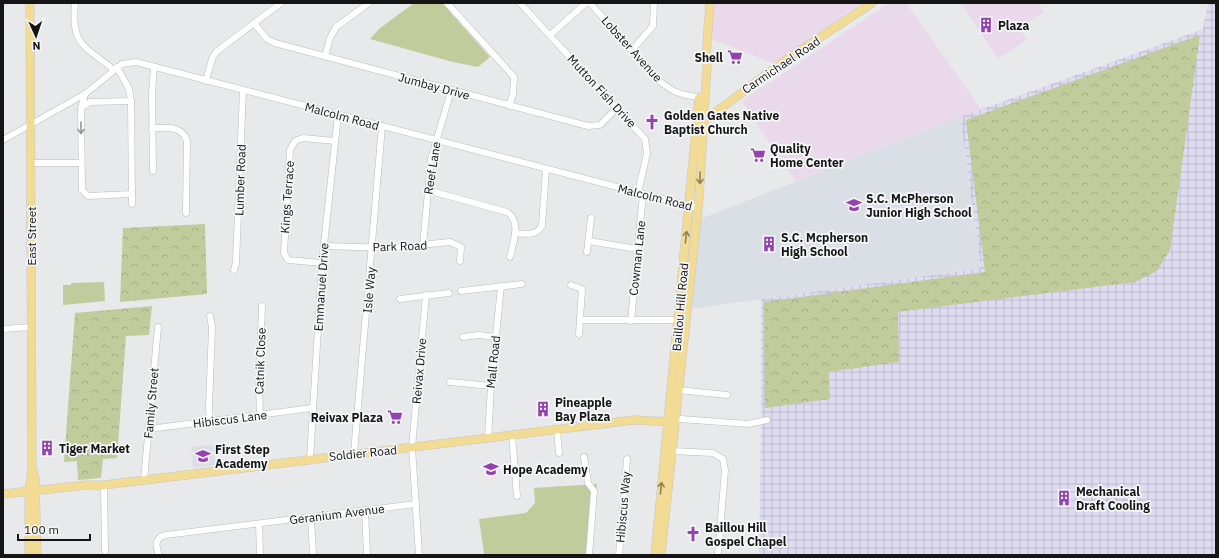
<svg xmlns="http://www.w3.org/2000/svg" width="1219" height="558" font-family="'IBM Plex Sans',sans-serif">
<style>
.commercial{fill:#e9d9eb}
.industrial{fill:url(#industrial-grid)}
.built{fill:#dadfe6}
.forest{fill:url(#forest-crowns)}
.park{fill:#c1cc9c}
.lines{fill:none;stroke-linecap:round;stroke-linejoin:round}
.minor-casing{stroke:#bbbcbd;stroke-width:7}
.major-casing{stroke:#c7c7c7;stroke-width:9}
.minor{stroke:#fff;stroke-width:6}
.major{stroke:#f2dc95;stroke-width:8}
.oneway{stroke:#969696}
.oneway2{stroke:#8f825b}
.labels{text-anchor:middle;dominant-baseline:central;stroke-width:3.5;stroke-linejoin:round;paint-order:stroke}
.poi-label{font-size:12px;font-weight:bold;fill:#151515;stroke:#f5f6f7;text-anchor:start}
.street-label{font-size:12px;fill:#151515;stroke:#f5f6f7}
</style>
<defs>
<pattern id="industrial-grid" width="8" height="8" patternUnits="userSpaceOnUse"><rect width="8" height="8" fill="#dfdbf1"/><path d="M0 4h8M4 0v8" fill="none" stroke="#bebbce"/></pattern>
<pattern id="forest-crowns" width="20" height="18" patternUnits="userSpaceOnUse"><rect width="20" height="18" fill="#c1cc9c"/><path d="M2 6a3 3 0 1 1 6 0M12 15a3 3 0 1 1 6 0" fill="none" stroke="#a5ae86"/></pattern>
</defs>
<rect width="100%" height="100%" fill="#e8e9ea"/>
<g class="commercial">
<path d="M711,3H862L773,63L708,38Z"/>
<path d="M889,3H906L981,109L795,181L742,101Z"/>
<path d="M961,3H1038L1044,12L1020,29L1027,40L998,59Z"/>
</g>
<path class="industrial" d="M1208,3H1216V555H759L761,430V299L981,268L960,117L1203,29Z"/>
<g class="built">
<path d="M960,117L981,268L691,309L700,219Z"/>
<path d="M213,445L216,465L193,468L191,447Z"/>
</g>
<g class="forest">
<path d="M1200,35L1170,250L1157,271L1135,282L898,312L899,362L829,372L830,399L765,408L764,302L985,272L966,120Z"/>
<path d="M205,224L207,294L120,302L123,228Z"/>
<path d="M152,306L149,335L126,336L117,458L103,459L101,478L78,480L77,461L64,462L75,313Z"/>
</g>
<g class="park">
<path d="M414,3H442L490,57L478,67L453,62L370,39L379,29Z"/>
<path d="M104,282L105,301L63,305V285H71V283Z"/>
<path d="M597,484L590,555H482L484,553L479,519L526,513L535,503L534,488Z"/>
</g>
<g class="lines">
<g class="minor-casing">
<g id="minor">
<path d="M75,3C71,46 84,45 114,70"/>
<path d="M447,3L514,77L513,94L509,106"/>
<path d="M520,3L645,139L647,153L638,193"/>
<path d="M590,3L658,80C673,92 680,95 699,97"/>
<path d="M254,23L267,39L275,43L588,126L600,125L617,108"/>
<path d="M550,35L586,3"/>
<path d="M632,50L653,26L654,3"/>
<path d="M325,56L330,38L336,27L369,3"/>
<path d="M117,67L129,89L131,101L132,204"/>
<path d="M206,81L212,59L216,52L281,3"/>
<path d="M85,94L81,108L82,190L88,196L132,194"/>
<path d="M81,108L90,102L131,101"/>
<path d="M152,128C166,128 182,125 187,141L186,213"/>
<path d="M3,140L85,94L122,64L136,62L698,208"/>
<path d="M31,163H81"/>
<path d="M153,171L152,93L154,67"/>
<path d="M427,190L507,212C522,222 513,242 510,257"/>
<path d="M515,233C526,234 536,236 542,226L546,169"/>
<path d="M589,241L637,249"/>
<path d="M324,246L390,248L450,242L461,247L460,261"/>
<path d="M423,246L431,159L451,91"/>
<path d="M587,252L591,218"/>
<path d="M322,263L288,260L284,253L290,150L295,141L303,138L335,141"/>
<path d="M234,270L236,263L243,90"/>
<path d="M571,285L582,289L579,334"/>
<path d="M461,291L522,284"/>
<path d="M400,299L449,293"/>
<path d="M210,316L212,327L209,406L210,422"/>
<path d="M580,320H681"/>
<path d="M631,321L643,194"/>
<path d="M3,329L31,327"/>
<path d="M463,337L479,335L496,337"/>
<path d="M450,382L491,386"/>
<path d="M678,390L727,395"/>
<path d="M260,415L259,387L262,306"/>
<path d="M675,422L680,419L748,424L767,420"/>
<path d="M149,429L312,408"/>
<path d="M557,429L559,453"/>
<path d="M512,435L517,496"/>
<path d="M488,438L491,386L501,286"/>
<path d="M672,451L713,453L723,459L725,470L718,555"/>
<path d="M354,453L382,126"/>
<path d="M584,457L588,483L594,491L589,555"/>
<path d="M310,459L322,263L338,115"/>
<path d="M144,480L158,327"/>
<path d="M104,485L105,551"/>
<path d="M365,510L367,555"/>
<path d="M311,518L313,555"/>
<path d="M259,524L260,555"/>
<path d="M159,555C155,546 155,537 166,535L416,504"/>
<path d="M419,555L412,447L426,295"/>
<path d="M619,555L627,459"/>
</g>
</g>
<g class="major-casing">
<g id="major">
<path d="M701,123L787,59L872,3"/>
<path d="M33,471L35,478L37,555"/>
<path d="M3,494L87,485H104L634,420L675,422"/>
<path d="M29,555V491L32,468L30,3"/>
<path d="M655,555L699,98"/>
<path d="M661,555L699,199L707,65L706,56L710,3"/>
</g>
</g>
<use href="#minor" class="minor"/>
<use href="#major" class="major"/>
</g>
<defs><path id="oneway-shaft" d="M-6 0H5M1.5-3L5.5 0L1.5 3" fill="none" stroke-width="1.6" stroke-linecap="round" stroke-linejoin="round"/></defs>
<use class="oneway" href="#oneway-shaft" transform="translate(81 128) rotate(90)"/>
<g class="oneway2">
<use href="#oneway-shaft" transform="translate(700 178) rotate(91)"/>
<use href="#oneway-shaft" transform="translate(686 237) rotate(-84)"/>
<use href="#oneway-shaft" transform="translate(661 488) rotate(-85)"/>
</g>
<defs>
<g id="building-bare" transform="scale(1.2)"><path d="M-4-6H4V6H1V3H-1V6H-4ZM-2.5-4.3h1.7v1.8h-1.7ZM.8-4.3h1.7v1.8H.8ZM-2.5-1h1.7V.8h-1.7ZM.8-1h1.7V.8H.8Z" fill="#9442b1" stroke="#f5f6f7" stroke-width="2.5" paint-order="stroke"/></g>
<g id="supermarket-bare" transform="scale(1.2)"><path d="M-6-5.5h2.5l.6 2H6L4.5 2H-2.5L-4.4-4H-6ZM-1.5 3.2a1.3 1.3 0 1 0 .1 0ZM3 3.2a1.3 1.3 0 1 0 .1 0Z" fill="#9442b1" stroke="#f5f6f7" stroke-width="2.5" paint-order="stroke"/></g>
<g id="church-bare" transform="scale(1.2)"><path d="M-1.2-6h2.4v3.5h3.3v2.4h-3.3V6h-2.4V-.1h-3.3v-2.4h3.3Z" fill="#9442b1" stroke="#f5f6f7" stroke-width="2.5" paint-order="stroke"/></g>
<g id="school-bare" transform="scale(1.2)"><path d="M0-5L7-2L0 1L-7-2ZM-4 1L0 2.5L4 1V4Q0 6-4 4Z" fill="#9442b1" stroke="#f5f6f7" stroke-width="2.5" paint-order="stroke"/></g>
</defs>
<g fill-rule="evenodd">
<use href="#building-bare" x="986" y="25"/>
<use href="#supermarket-bare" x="735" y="57"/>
<use href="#church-bare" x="652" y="122"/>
<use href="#supermarket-bare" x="758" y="155"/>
<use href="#school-bare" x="854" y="205"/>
<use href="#building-bare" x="769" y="244"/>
<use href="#building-bare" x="543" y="409"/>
<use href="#supermarket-bare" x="395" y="417"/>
<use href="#building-bare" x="47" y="448"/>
<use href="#school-bare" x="203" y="456"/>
<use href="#school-bare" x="491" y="469"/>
<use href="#building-bare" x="1064" y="498"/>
<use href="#church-bare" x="693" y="534"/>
</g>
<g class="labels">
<g class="poi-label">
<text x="998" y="25">Plaza</text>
<text x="723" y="57" text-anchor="end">Shell</text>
<text x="664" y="115">Golden Gates Native<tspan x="664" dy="14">Baptist Church</tspan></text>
<text x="770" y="148">Quality<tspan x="770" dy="14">Home Center</tspan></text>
<text x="866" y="198">S.C. McPherson<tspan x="866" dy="14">Junior High School</tspan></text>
<text x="781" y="237">S.C. Mcpherson<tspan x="781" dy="14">High School</tspan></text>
<text x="555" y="402">Pineapple<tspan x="555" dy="14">Bay Plaza</tspan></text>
<text x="383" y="417" text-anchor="end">Reivax Plaza</text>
<text x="59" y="448">Tiger Market</text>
<text x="215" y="449">First Step<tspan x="215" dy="14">Academy</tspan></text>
<text x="503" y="469">Hope Academy</text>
<text x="1076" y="491">Mechanical<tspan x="1076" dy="14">Draft Cooling</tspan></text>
<text x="705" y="527">Baillou Hill<tspan x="705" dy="14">Gospel Chapel</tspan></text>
</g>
<g class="street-label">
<text transform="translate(632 49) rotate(48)">Lobster Avenue</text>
<text transform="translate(781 65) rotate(-34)">Carmichael Road</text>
<text transform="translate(434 86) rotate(15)">Jumbay Drive</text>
<text transform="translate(602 91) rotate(47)">Mutton Fish Drive</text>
<text transform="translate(342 116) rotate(15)">Malcolm Road</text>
<text transform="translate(432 168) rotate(-81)">Reef Lane</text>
<text transform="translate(240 180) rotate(-88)">Lumber Road</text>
<text transform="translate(287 197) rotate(-86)">Kings Terrace</text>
<text transform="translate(655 197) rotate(14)">Malcolm Road</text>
<text transform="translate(31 236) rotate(-90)">East Street</text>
<text transform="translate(400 246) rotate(-2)">Park Road</text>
<text transform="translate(637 258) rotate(-84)">Cowman Lane</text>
<text transform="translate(321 287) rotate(-86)">Emmanuel Drive</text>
<text transform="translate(369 290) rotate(-85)">Isle Way</text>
<text transform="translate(680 307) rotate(-85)">Baillou Hill Road</text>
<text transform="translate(260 361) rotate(-88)">Catnik Close</text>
<text transform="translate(493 362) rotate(-84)">Mall Road</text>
<text transform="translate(419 371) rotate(-85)">Reivax Drive</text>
<text transform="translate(151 403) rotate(-85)">Family Street</text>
<text transform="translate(230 419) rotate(-7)">Hibiscus Lane</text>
<text transform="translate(363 453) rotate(-6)">Soldier Road</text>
<text transform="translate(623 507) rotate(-85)">Hibiscus Way</text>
<text transform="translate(337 514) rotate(-7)">Geranium Avenue</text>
</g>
</g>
<rect width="1219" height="558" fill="none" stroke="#151515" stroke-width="8"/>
<g transform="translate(36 36) rotate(177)" stroke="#f5f6f7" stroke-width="3" paint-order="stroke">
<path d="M0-3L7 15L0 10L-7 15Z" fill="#151515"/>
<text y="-6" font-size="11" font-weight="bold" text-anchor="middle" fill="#151515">N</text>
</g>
<path d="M18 534v6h72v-6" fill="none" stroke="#151515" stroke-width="2"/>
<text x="24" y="534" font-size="12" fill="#151515" stroke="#f5f6f7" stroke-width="3" paint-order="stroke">100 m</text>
</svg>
